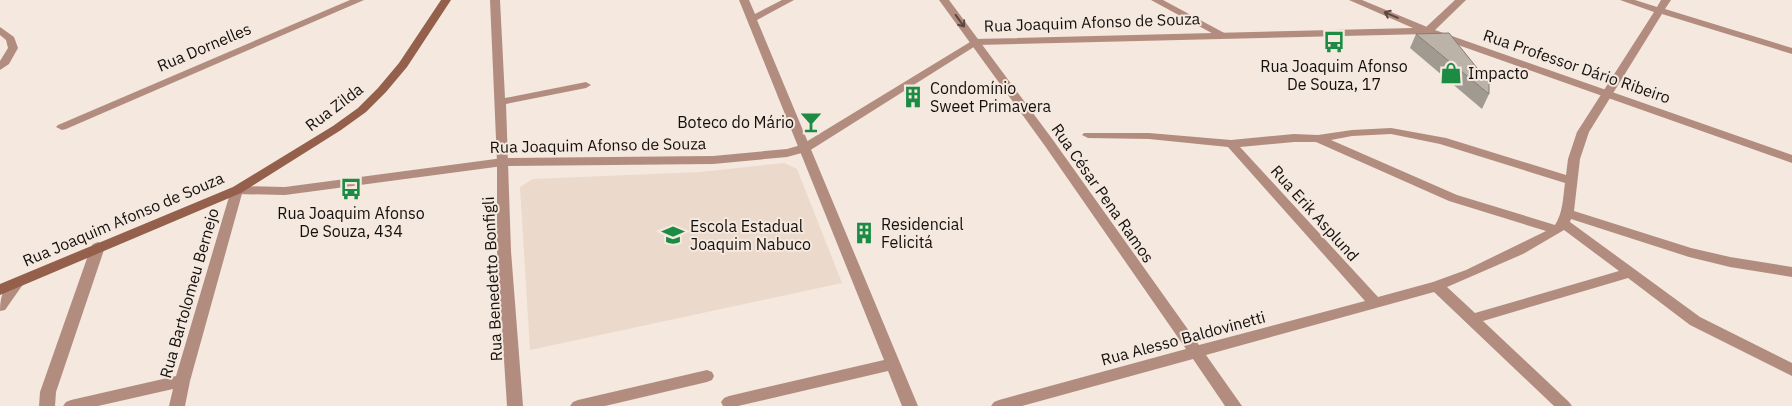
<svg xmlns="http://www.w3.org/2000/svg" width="1792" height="406" font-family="'IBM Plex Sans',sans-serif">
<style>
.built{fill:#ebd9cb}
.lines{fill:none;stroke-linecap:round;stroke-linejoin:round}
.minor{fill:#b28d7f;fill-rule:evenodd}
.tertiary{fill:#b28d7f;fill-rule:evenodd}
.secondary{fill:#94604c;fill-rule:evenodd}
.wall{fill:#a19a90}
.building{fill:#bbb3a8;stroke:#837d76}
.oneway{stroke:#5b4840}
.labels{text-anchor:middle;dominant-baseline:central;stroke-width:4;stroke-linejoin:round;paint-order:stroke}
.street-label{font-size:16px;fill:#14100d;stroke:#f4e8df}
.poi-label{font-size:16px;fill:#14100d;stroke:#f4e8df;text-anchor:start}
</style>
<rect width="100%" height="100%" fill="#f4e8df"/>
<path class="built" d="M784,163L797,169L842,283L530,350L520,187L533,179L700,172Z"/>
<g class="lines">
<g class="minor">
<path d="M350,0H364L66,129L62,130L56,127L58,125Z"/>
<path d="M490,0H500L505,98L586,82L591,85L586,88L506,104L511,251L523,406H507L497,251V162Z"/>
<path d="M739,0H749L755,14L782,0H794L757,20L918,406H902L888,371L738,406H723L721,402L724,398L729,396L884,360Z"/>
<path d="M939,0H949L1053,140L1199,345L1365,301L1228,147L1149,139L1088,138L1082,135L1084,133H1149L1231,140L1294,134L1318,135L1352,130L1391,128L1446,138L1566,175L1568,159L1577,132L1654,12L1620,0H1635L1657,7L1661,0H1671L1665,9L1792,48V54L1662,14L1589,132L1580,159L1574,211L1691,248L1730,257L1792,267V277L1730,267L1689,257L1571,219L1570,222L1700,317L1792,363V376L1690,325L1628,278L1483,321L1569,402L1572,406H1554L1434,292L1206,355L1242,406H1225L1193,359L1022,406H991L994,402L999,400L1186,349L1045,146ZM1391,134L1440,144L1565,183C1563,197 1563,213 1555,225L1457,195L1331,140L1352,136ZM1294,142H1316L1449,201L1546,231L1466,270L1433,282L1378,297L1240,147ZM1564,230L1619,271L1475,313L1447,287L1523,254Z"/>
<path d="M1151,0H1163L1228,35L1227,37H1219Z"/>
<path d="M1455,0H1466L1432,33H1424V29Z"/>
<path d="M0,27L14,37L18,48L9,64L0,70V61L8,48L6,40L0,35Z"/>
<path d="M237,186L243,190L190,381L185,406H169L173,389L98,406H63L66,402L71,400L176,376L231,190Z"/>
<path d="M98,242L103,244L105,247L56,392L55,406H39L40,392L91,247L93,244Z"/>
<path d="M17,278L22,280L24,283L5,310L0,311C0,299 3,282 17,278Z"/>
<path d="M707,370L712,372L714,376L712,380L707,382L605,406H570L573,402L578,400Z"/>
</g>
<path class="tertiary" d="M1349,0H1362L1432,29L1792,155V163L1427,34L977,45L809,151L787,157L713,164L503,166L285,195L237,194L231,190L237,186L285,187L503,158L713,156L787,149L801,145L975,39L1413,28Z"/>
<path class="secondary" d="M441,0H451L407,67L386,92L366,112L341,130L241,193L0,295V284L233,187L333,126L358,108L378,88L399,63Z"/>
</g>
<path class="wall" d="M1416,34L1489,94L1482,109L1410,48Z"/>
<path class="building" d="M1449,33L1489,83V94L1416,34Z"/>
<defs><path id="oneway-shaft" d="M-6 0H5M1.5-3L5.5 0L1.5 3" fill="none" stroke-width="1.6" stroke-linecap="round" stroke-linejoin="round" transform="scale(1.25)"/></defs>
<g class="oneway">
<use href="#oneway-shaft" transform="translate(1391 15) rotate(-157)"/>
<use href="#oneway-shaft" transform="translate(960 21) rotate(54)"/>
</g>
<defs>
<g id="bus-bare" transform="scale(1.725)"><path d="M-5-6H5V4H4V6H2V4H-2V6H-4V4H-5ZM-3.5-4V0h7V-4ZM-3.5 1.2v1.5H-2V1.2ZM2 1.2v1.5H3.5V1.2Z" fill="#1c8b43" stroke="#f4e8df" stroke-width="2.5" paint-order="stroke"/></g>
<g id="shop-bare" transform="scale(1.725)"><path d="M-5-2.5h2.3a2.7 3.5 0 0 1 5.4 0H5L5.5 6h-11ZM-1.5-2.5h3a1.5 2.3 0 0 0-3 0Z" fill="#1c8b43" stroke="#f4e8df" stroke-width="2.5" paint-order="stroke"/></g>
<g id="building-bare" transform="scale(1.725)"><path d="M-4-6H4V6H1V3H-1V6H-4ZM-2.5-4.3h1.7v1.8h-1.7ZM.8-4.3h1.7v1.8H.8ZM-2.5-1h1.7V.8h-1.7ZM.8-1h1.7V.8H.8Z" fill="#1c8b43" stroke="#f4e8df" stroke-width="2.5" paint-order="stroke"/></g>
<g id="bar-bare" transform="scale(1.725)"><path d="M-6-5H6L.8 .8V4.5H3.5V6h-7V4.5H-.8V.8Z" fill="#1c8b43" stroke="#f4e8df" stroke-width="2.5" paint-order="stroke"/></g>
<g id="school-bare" transform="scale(1.725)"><path d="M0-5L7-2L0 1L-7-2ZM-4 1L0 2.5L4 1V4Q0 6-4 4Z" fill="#1c8b43" stroke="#f4e8df" stroke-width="2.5" paint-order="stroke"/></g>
</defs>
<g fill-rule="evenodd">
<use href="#bus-bare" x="1334" y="42"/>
<use href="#shop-bare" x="1451" y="73"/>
<use href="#building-bare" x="913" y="97"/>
<use href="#bar-bare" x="811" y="122"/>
<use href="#bus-bare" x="351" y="189"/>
<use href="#building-bare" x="864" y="233"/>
<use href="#school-bare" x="673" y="235"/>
</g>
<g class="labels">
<g class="street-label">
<text transform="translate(1092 22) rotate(-2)">Rua Joaquim Afonso de Souza</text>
<text transform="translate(204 47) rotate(-23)">Rua Dornelles</text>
<text transform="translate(1577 66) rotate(19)">Rua Professor Dário Ribeiro</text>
<text transform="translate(334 107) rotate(-37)">Rua Zilda</text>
<text transform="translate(598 145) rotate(-1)">Rua Joaquim Afonso de Souza</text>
<text transform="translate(1103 193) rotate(55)">Rua César Pena Ramos</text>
<text transform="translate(1315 213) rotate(48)">Rua Erik Asplund</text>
<text transform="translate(123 219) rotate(-23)">Rua Joaquim Afonso de Souza</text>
<text transform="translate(492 279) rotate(-93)">Rua Benedetto Bonfigli</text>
<text transform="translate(189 293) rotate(-74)">Rua Bartolomeu Bernejo</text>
<text transform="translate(1183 338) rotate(-15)">Rua Alesso Baldovinetti</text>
</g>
<g class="poi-label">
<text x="1334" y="66" text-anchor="middle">Rua Joaquim Afonso<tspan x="1334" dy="18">De Souza, 17</tspan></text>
<text x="1468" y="73">Impacto</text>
<text x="930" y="88">Condomínio<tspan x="930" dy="18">Sweet Primavera</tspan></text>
<text x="794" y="122" text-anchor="end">Boteco do Mário</text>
<text x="351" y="213" text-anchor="middle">Rua Joaquim Afonso<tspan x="351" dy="18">De Souza, 434</tspan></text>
<text x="881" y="224">Residencial<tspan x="881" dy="18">Felicitá</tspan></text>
<text x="690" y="226">Escola Estadual<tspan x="690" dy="18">Joaquim Nabuco</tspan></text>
</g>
</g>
</svg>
